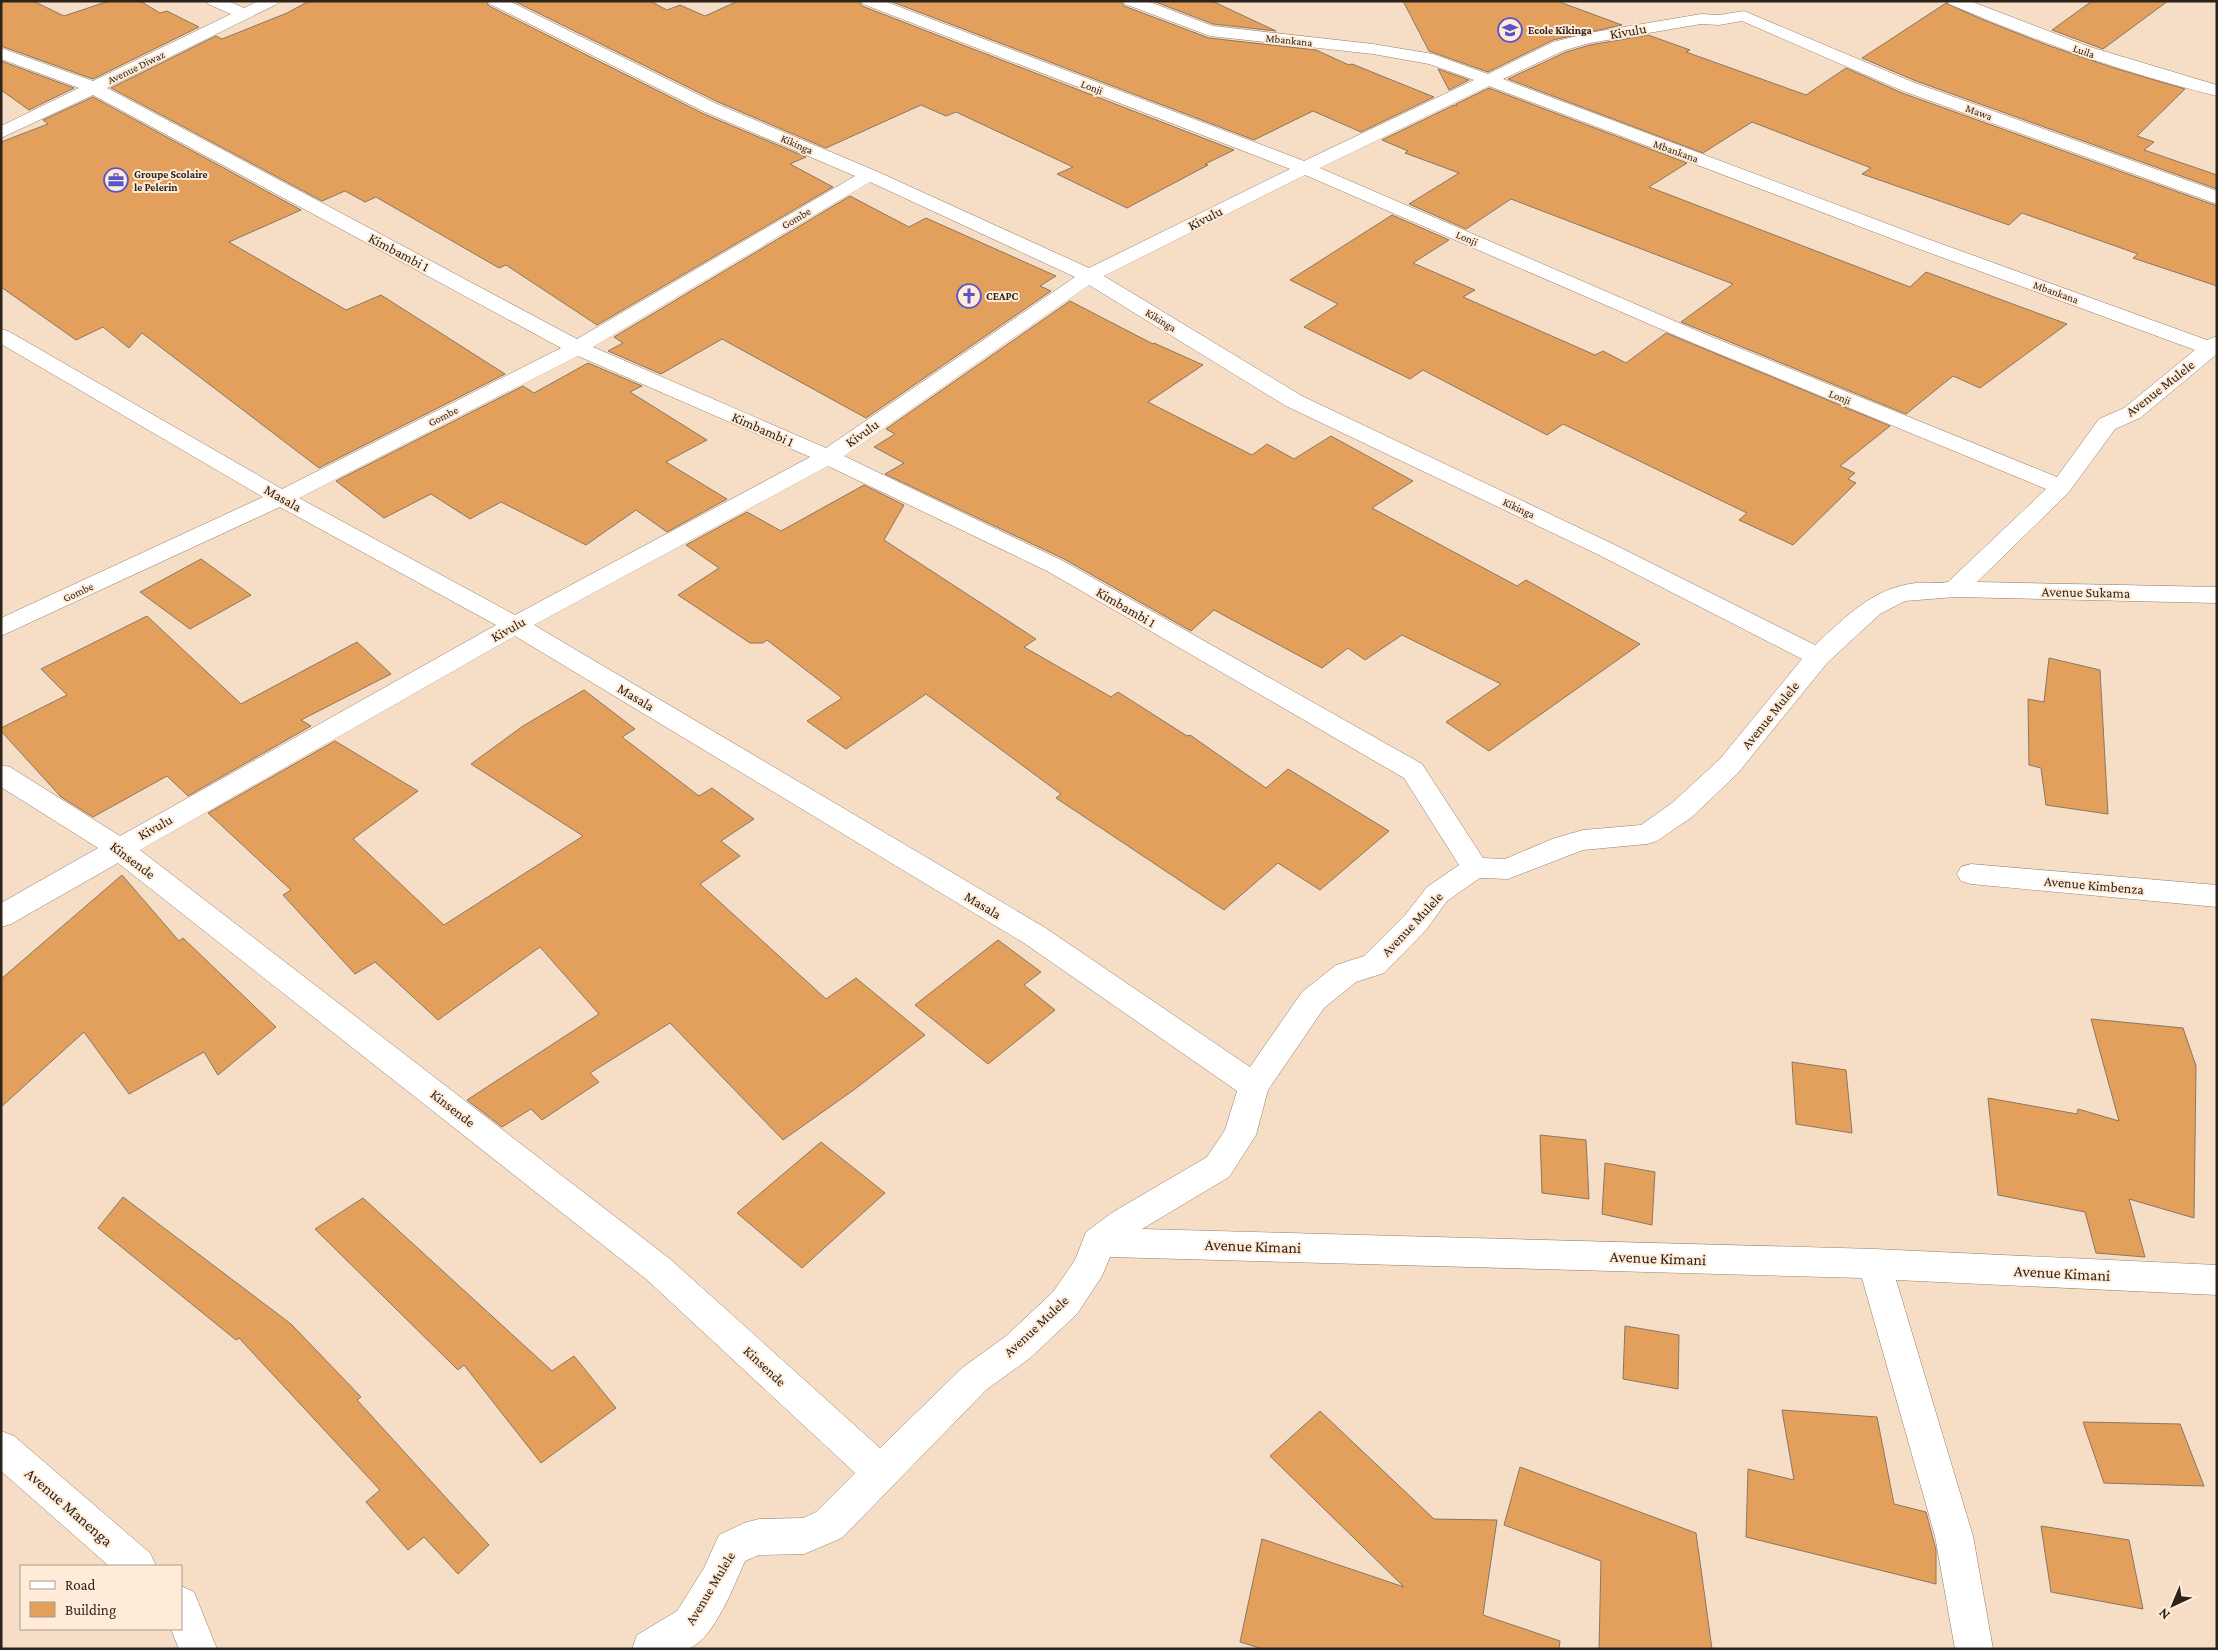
<svg xmlns="http://www.w3.org/2000/svg" width="2218" height="1650" font-family="'Crimson Pro',serif">
<style>
.building{fill:#e2a05c;stroke:#8c7661}
.lines{fill:none;stroke-linecap:round;stroke-linejoin:round}
.street-casing{stroke:#957f6a;stroke-width:1}
.street{fill:#fff;fill-rule:evenodd}
.labels{text-anchor:middle;dominant-baseline:central;stroke-width:4;stroke-linejoin:round;paint-order:stroke}
.far-poi-label{font-size:11px;font-weight:bold;fill:#2c231b;stroke:#ffebd8;text-anchor:start}
.far-street-label{font-size:11px;fill:#2c231b;stroke:#ffebd8}
.street-label{font-size:14px;fill:#2c231b;stroke:#ffebd8}
.near-street-label{font-size:16px;fill:#2c231b;stroke:#ffebd8}
</style>
<rect width="100%" height="100%" fill="#f5ddc6"/>
<g class="building">
<path d="M1,1H33L64,16L109,1H140L160,13L167,11L199,27L93,79L1,46Z"/>
<path d="M309,1H486L489,6L704,114L806,157L790,164L833,187L597,325L506,265L499,268L376,197L365,202L345,191L322,201L111,88L216,36L222,39L287,13Z"/>
<path d="M514,1H650L667,10L680,5L705,16L738,1H859L862,6L1234,150L1205,164L1208,165L1127,208L1057,174L1073,167L956,112L946,116L921,105L826,148L718,102Z"/>
<path d="M890,1H1121L1124,6L1209,38L1316,50L1349,65L1352,64L1434,97L1361,132L1313,111L1254,140Z"/>
<path d="M1153,1H1212L1276,31L1213,24Z"/>
<path d="M1403,1H1557L1622,25L1553,40L1488,72L1429,51Z"/>
<path d="M2092,1H2168L2103,49L2052,30Z"/>
<path d="M1946,3L1981,19L2047,45L2114,68L2185,89L2137,136L2154,142L2144,150L2217,175V189L1916,81L1862,58Z"/>
<path d="M1648,35L1690,50L1686,52L1806,95L1846,68L1902,93L2217,206V286L2133,258L2138,254L2022,213L2009,225L1862,174L1871,168L1752,122L1703,153L1508,79L1566,52L1590,45Z"/>
<path d="M1,61L74,88L29,110L1,90Z"/>
<path d="M1438,69L1469,80L1449,90Z"/>
<path d="M1489,88L1687,163L1649,187L1910,287L1926,272L2067,324L1980,388L1953,376L1906,414L1708,333L1681,322L1733,284L1511,199L1466,229L1409,204L1459,173L1405,153L1408,151L1382,140L1454,105L1457,106L1456,104Z"/>
<path d="M93,97L301,210L229,242L346,310L381,295L505,374L319,468L142,333L129,348L103,327L76,340L1,287V142L48,124L43,120Z"/>
<path d="M850,196L909,227L926,218L1056,276L1040,286L1051,291L866,418L722,339L661,374L608,351L623,343L614,337Z"/>
<path d="M1392,215L1449,240L1413,263L1475,290L1463,297L1595,355L1603,351L1626,363L1666,333L1890,426L1840,466L1855,473L1848,479L1856,483L1793,545L1739,520L1747,513L1563,424L1547,435L1423,370L1410,379L1304,327L1338,304L1290,280Z"/>
<path d="M1070,301L1153,344L1154,343L1203,365L1148,402L1252,455L1267,444L1294,459L1331,436L1413,481L1372,508L1517,586L1526,580L1640,644L1489,751L1446,722L1501,684L1402,635L1365,660L1348,648L1322,668L1214,610L1191,631L1064,559L885,474L904,463L874,447L895,434L886,429Z"/>
<path d="M588,363L642,386L630,392L707,440L666,462L727,499L667,532L636,510L586,545L501,502L470,519L431,494L384,518L336,481L523,386L534,393Z"/>
<path d="M864,485L904,505L884,540L1036,639L1024,647L1111,697L1118,692L1187,736L1190,735L1266,788L1288,769L1389,831L1320,890L1278,863L1224,910L1056,798L1061,794L926,694L846,749L807,721L842,698L767,640L763,643H750L678,595L719,568L686,545L747,512L781,531Z"/>
<path d="M201,559L251,595L190,629L140,592Z"/>
<path d="M147,616L241,704L357,642L391,674L301,720L311,726L188,796L167,776L93,817L61,797L1,731V728L67,695L41,669Z"/>
<path d="M2049,658L2100,670L2108,814L2046,805L2041,768L2029,765L2028,699L2044,702Z"/>
<path d="M584,690L635,729L622,737L699,796L712,788L754,819L721,841L740,856L700,884L826,999L856,978L925,1035L855,1089L783,1140L670,1023L590,1073L599,1082L542,1120L531,1109L502,1127L467,1100L599,1014L540,947L438,1020L375,962L355,974L283,895L291,890L208,813L335,741L418,791L353,839L444,925L583,836L471,764L523,726Z"/>
<path d="M122,875L179,941L183,938L276,1027L218,1075L204,1052L129,1094L84,1032L1,1107V979Z"/>
<path d="M998,940L1041,972L1024,985L1055,1010L988,1064L915,1005Z"/>
<path d="M2091,1019L2183,1028L2196,1066L2194,1218L2129,1199L2145,1257L2096,1253L2085,1212L1998,1195L1988,1098L2077,1114L2078,1109L2119,1121Z"/>
<path d="M1792,1062L1846,1070L1852,1133L1796,1124Z"/>
<path d="M1540,1135L1586,1140L1589,1199L1542,1193Z"/>
<path d="M821,1142L885,1193L802,1268L737,1213Z"/>
<path d="M1605,1163L1655,1172L1652,1225L1602,1214Z"/>
<path d="M123,1197L291,1324L361,1397L357,1400L489,1545L458,1574L424,1537L408,1550L366,1502L380,1490L239,1338L236,1340L98,1228Z"/>
<path d="M363,1198L552,1371L574,1356L616,1408L541,1463L464,1365L458,1370L315,1229Z"/>
<path d="M1625,1326L1679,1335L1678,1389L1623,1379Z"/>
<path d="M1782,1410L1877,1417L1894,1504L1926,1512L1936,1550V1584L1746,1537L1748,1469L1794,1480Z"/>
<path d="M1320,1411L1434,1519L1497,1520L1483,1615L1560,1641L1559,1649H1263L1240,1642L1262,1539L1404,1587L1270,1456Z"/>
<path d="M2083,1422L2180,1424L2204,1486L2104,1483Z"/>
<path d="M1520,1467L1696,1533L1712,1649H1599L1601,1561L1504,1525Z"/>
<path d="M2041,1526L2129,1540L2143,1609L2051,1592Z"/>
</g>
<g class="lines">
<g class="street-casing">
<g id="street">
<path d="M206,1H228L244,8L258,1H279L277,4L107,88L577,339L855,176L705,112L490,4L488,1H509L717,104L876,171L1089,268L1290,169L863,4L861,1H884L1304,161L1474,80L1429,64L1373,54L1210,36L1125,4L1123,1H1147L1213,26L1373,44L1433,54L1488,74L1553,42L1589,33L1701,14L1719,15L1744,11L1915,83L2217,191V204L1903,91L1742,21L1719,25L1701,24L1590,43L1565,50L1503,79L1925,238L2207,340L2217,336V354L2140,418L2115,429L2069,492L1977,582L2217,587V603L1955,597L1905,601L1880,614L1827,663L1738,773L1692,817L1657,841L1647,844L1583,850L1508,879L1480,878L1447,901L1426,930L1384,973L1356,982L1324,1008L1268,1090L1256,1135L1229,1177L1142,1229L1875,1249L2217,1265V1295L1896,1280L1973,1536L1993,1649H1955L1935,1536L1862,1278L1110,1257L1102,1276L1077,1314L1030,1358L986,1390L842,1538L804,1554L759,1555L745,1561C734,1585 715,1637 690,1648C681,1650 644,1649 632,1649L637,1635L677,1611L704,1568L719,1535L744,1523L759,1519L803,1518L816,1512L855,1473L646,1279L118,863L11,924L1,927V903L98,848L1,787V765L10,767L120,836L496,625L280,507L1,636V618L263,497L1,344V329L8,331L282,489L561,348L93,95L1,138V126L79,88L1,59V48L93,81L231,14L208,4ZM1489,86L1911,246L2195,350L2124,408L2099,419L2057,477L1707,335L1320,168ZM1305,175L1693,343L2046,489L1948,582C1937,584 1927,582 1916,583C1872,588 1846,617 1815,645L1613,544L1302,396L1104,276ZM870,182L1075,277L826,448L593,347ZM1089,285L1286,406L1597,554L1802,659L1720,759L1672,803L1641,825L1583,830L1552,839L1505,859L1483,858L1422,764L1063,561L844,456ZM578,356L810,457L515,615L299,498ZM828,466L1047,571L1404,778L1459,865L1427,887L1406,914L1364,956L1336,965L1302,992L1250,1067L1044,927L534,625ZM515,636L1024,943L1237,1091L1225,1130L1207,1157L1113,1212L1086,1232L1075,1260L1053,1292L1006,1336L962,1368L880,1448L670,1259L140,850Z"/>
<path d="M1947,1H1970L2090,47L2217,85V96C2125,73 2036,41 1949,4Z"/>
<path d="M1971,864L2217,885V907L1971,884L1961,881L1957,874L1961,867Z"/>
<path d="M1,1431L14,1436L150,1553L156,1566H109L1,1471Z"/>
<path d="M181,1586L194,1592L217,1649H179L171,1629H181Z"/>
</g>
</g>
<use href="#street" class="street"/>
</g>
<defs>
<g id="school-ring" transform="scale(1.25)"><circle r="9.5" fill="#ffebd8" stroke="#5755cc" stroke-width="1.5"/><path d="M0-5L7-2L0 1L-7-2ZM-4 1L0 2.5L4 1V4Q0 6-4 4Z" fill="#5755cc"/></g>
<g id="office-ring" transform="scale(1.25)"><circle r="9.5" fill="#ffebd8" stroke="#5755cc" stroke-width="1.5"/><path d="M-6-3h4V-5.5h4V-3h4V5H-6ZM-1-4.5V-3h2v-1.5ZM-6 0V1H6V0Z" fill="#5755cc"/></g>
<g id="church-ring" transform="scale(1.25)"><circle r="9.5" fill="#ffebd8" stroke="#5755cc" stroke-width="1.5"/><path d="M-1.2-6h2.4v3.5h3.3v2.4h-3.3V6h-2.4V-.1h-3.3v-2.4h3.3Z" fill="#5755cc"/></g>
</defs>
<g fill-rule="evenodd">
<use href="#school-ring" x="1510" y="30"/>
<use href="#office-ring" x="116" y="180"/>
<use href="#church-ring" x="969" y="296"/>
</g>
<g class="labels">
<g class="far-poi-label">
<text x="1528" y="30">Ecole Kikinga</text>
<text x="134" y="174">Groupe Scolaire<tspan x="134" dy="13">le Pelerin</tspan></text>
<text x="986" y="296">CEAPC</text>
</g>
<g class="far-street-label">
<text transform="translate(1289 40) rotate(6)">Mbankana</text>
<text transform="translate(2084 51) rotate(19)">Luila</text>
<text transform="translate(136 67) rotate(-26)">Avenue Diwaz</text>
<text transform="translate(1092 87) rotate(21)">Lonji</text>
<text transform="translate(1979 112) rotate(20)">Mawa</text>
<text transform="translate(797 144) rotate(23)">Kikinga</text>
<text transform="translate(1676 151) rotate(20)">Mbankana</text>
<text transform="translate(796 218) rotate(-31)">Gombe</text>
<text transform="translate(1467 238) rotate(23)">Lonji</text>
<text transform="translate(2056 292) rotate(20)">Mbankana</text>
<text transform="translate(1161 320) rotate(31)">Kikinga</text>
<text transform="translate(1840 397) rotate(22)">Lonji</text>
<text transform="translate(443 416) rotate(-27)">Gombe</text>
<text transform="translate(1519 508) rotate(25)">Kikinga</text>
<text transform="translate(78 592) rotate(-25)">Gombe</text>
</g>
<g class="street-label">
<text transform="translate(1628 31) rotate(-10)">Kivulu</text>
<text transform="translate(1205 218) rotate(-27)">Kivulu</text>
<text transform="translate(399 252) rotate(28)">Kimbambi 1</text>
<text transform="translate(2160 388) rotate(-38)">Avenue Mulele</text>
<text transform="translate(763 429) rotate(24)">Kimbambi 1</text>
<text transform="translate(862 433) rotate(-35)">Kivulu</text>
<text transform="translate(283 498) rotate(29)">Masala</text>
<text transform="translate(2086 592) rotate(1)">Avenue Sukama</text>
<text transform="translate(1126 607) rotate(30)">Kimbambi 1</text>
<text transform="translate(508 629) rotate(-29)">Kivulu</text>
<text transform="translate(636 697) rotate(31)">Masala</text>
<text transform="translate(1770 715) rotate(-51)">Avenue Mulele</text>
<text transform="translate(155 827) rotate(-29)">Kivulu</text>
<text transform="translate(133 860) rotate(37)">Kinsende</text>
<text transform="translate(2094 885) rotate(5)">Avenue Kimbenza</text>
<text transform="translate(983 905) rotate(31)">Masala</text>
<text transform="translate(1412 924) rotate(-47)">Avenue Mulele</text>
<text transform="translate(453 1108) rotate(38)">Kinsende</text>
<text transform="translate(1036 1326) rotate(-43)">Avenue Mulele</text>
<text transform="translate(765 1366) rotate(43)">Kinsende</text>
<text transform="translate(710 1588) rotate(-59)">Avenue Mulele</text>
</g>
<g class="near-street-label">
<text transform="translate(1253 1246) rotate(2)">Avenue Kimani</text>
<text transform="translate(1658 1258) rotate(2)">Avenue Kimani</text>
<text transform="translate(2062 1273) rotate(3)">Avenue Kimani</text>
<text transform="translate(69 1507) rotate(41)">Avenue Manenga</text>
</g>
</g>
<rect width="2218" height="1650" fill="none" stroke="#2c231b" stroke-width="5"/>
<rect x="20" y="1565" width="162" height="65" fill="#ffebd8" stroke="#ab9b8c"/>
<rect x="30" y="1581" width="25" height="8" fill="#ffffff" stroke="#ab9b8c"/>
<text x="65" y="1590" font-size="15" fill="#2c231b">Road</text>
<rect x="30" y="1602" width="25" height="15" fill="#e2a05c" stroke="#ab9b8c"/>
<text x="65" y="1615" font-size="15" fill="#2c231b">Building</text>
<g transform="translate(2173 1605) rotate(224)" stroke="#ffebd8" stroke-width="4" paint-order="stroke">
<path d="M0-4L9 19L0 12L-9 19Z" fill="#2c231b"/>
<text y="-8" font-size="14" font-weight="bold" text-anchor="middle" fill="#2c231b">N</text>
</g>
</svg>
